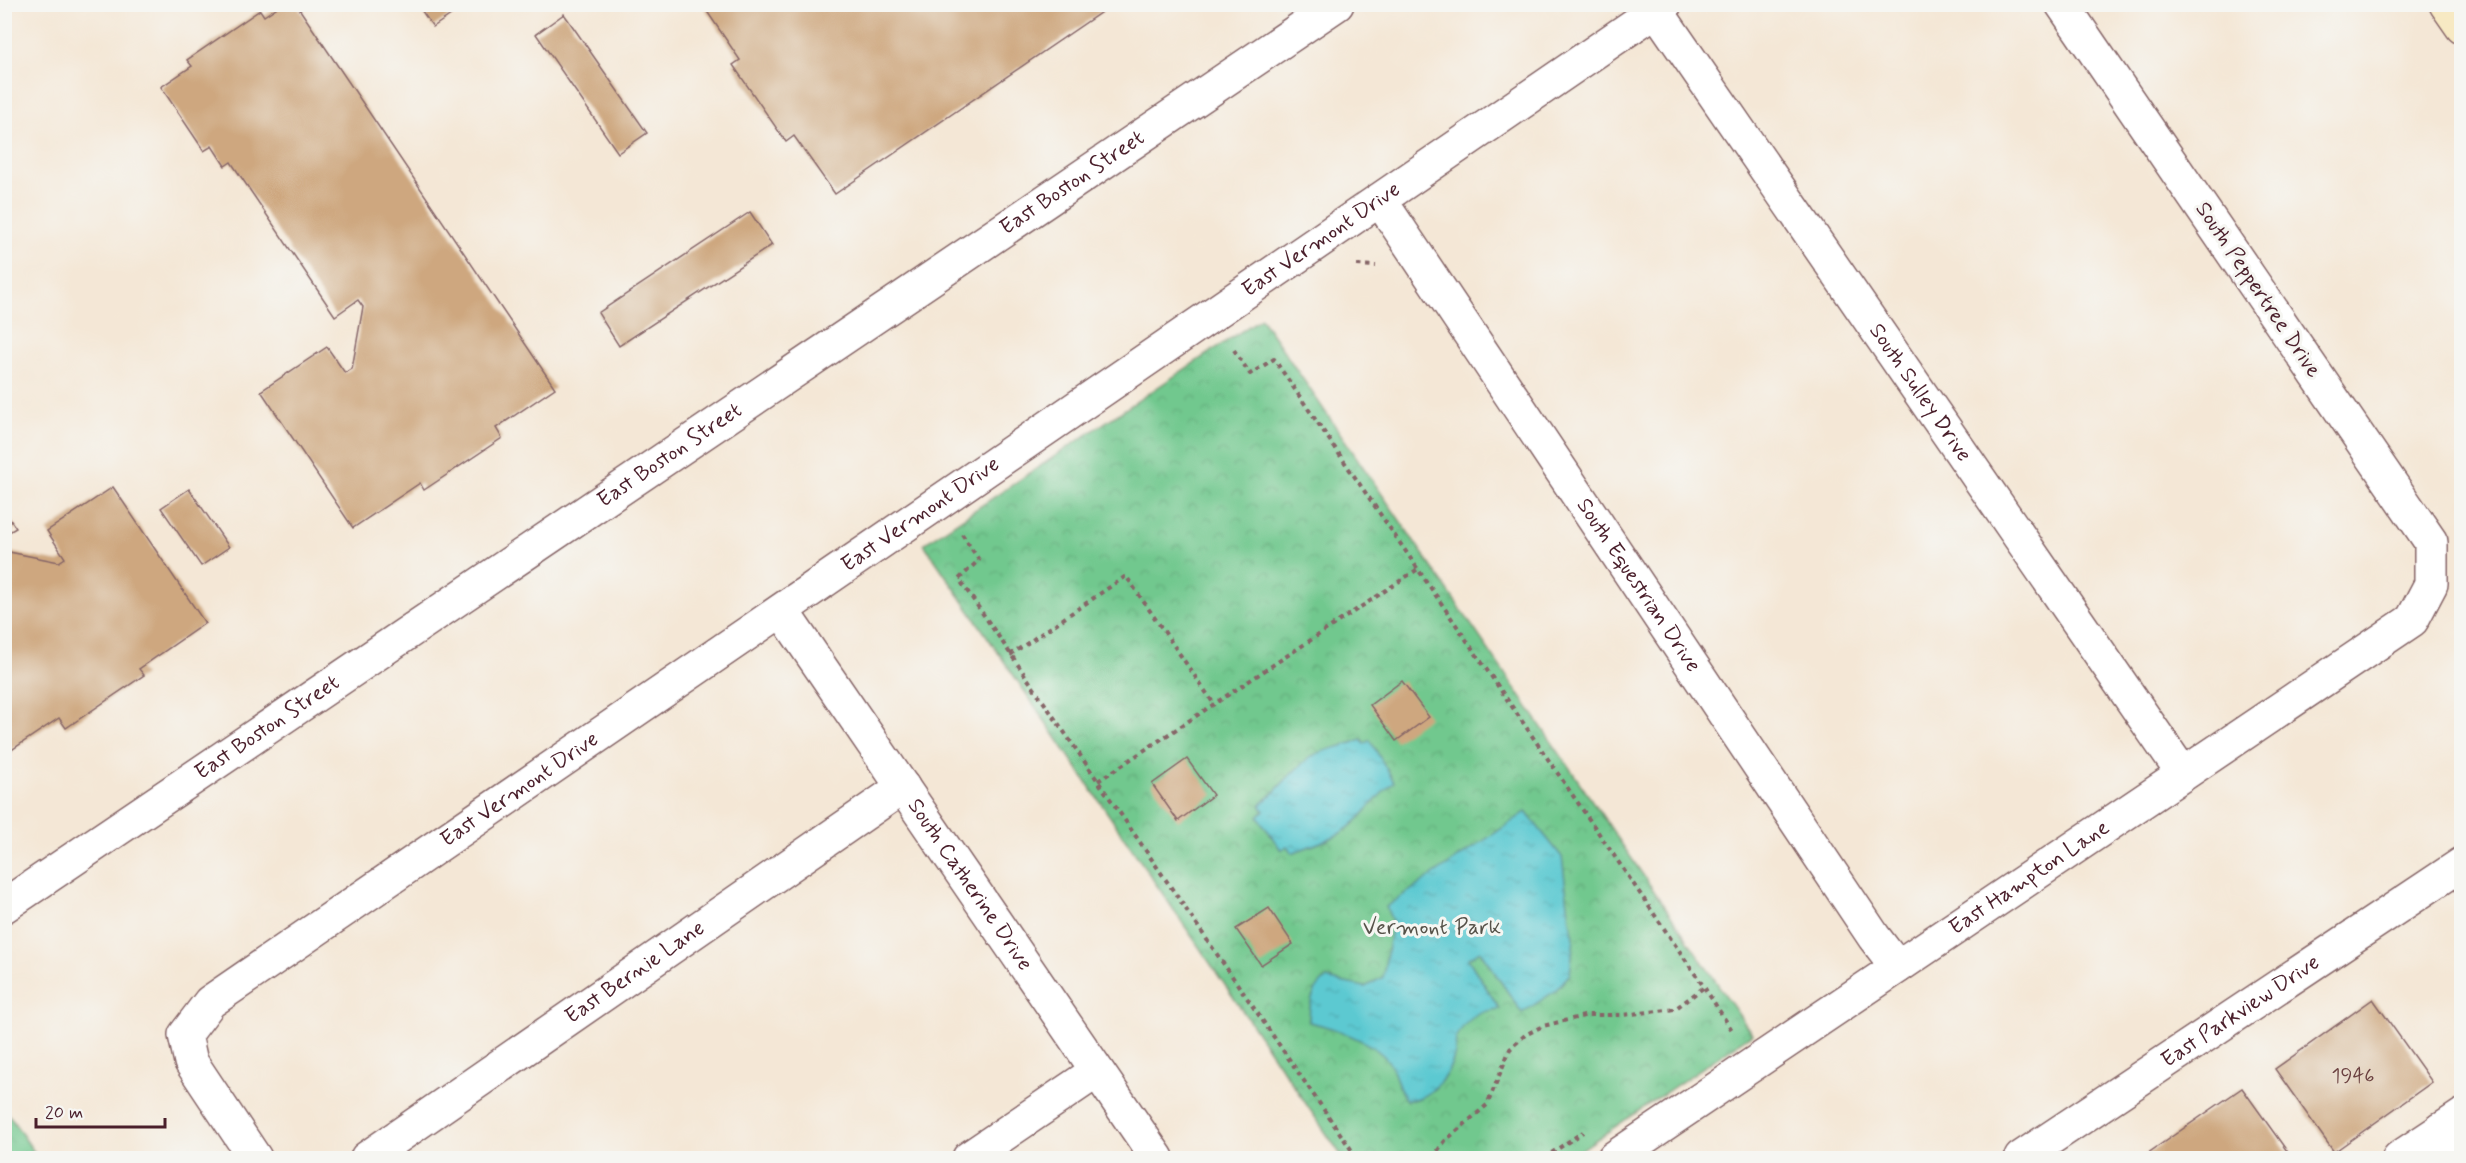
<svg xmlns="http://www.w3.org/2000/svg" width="2466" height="1163" font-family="Mynerve,sans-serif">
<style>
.park{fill:url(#park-crowns);stroke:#5e745c;stroke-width:1.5}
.water{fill:url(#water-ripples);stroke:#53747e;stroke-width:1.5}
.building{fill:#cea77f}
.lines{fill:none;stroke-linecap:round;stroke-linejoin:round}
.minor-casing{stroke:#866567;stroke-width:36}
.secondary-casing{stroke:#866567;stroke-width:36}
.path{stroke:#866567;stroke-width:4;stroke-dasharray:4.5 4.5;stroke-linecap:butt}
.minor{stroke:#fff;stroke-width:33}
.secondary{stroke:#f7e9c3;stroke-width:33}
.labels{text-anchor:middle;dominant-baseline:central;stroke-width:6;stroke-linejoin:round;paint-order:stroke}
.number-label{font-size:20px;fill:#6b4140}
.street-label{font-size:22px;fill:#4a1f2b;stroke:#f6f6f2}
.park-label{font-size:22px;fill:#565249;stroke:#f6f6f2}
</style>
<defs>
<pattern id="park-crowns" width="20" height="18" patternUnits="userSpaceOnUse" patternTransform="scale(1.5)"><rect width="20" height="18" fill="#71c88e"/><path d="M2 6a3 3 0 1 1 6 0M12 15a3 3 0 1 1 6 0" fill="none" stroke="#63ab7b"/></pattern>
<pattern id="water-ripples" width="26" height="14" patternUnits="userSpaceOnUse" patternTransform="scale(1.5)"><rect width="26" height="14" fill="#5cc9d1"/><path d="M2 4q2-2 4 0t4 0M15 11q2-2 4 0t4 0" fill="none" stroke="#52acb4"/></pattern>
</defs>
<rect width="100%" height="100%" fill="#f6f6f2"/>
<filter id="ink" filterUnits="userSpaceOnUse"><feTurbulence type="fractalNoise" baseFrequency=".0167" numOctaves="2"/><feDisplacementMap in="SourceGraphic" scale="12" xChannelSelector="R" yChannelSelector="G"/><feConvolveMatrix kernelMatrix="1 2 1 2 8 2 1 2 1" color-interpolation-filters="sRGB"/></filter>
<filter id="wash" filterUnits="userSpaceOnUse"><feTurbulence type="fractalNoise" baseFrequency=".008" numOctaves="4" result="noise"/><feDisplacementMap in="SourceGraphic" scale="24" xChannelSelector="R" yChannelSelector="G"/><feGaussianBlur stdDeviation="1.35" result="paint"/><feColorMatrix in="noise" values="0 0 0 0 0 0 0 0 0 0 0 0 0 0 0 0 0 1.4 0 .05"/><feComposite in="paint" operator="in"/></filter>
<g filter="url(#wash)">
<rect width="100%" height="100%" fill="#f4e7d6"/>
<g class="park">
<path d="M1261,318L1752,1034L1569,1158H1343L924,544Z"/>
<path d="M5,1109L38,1158H5Z"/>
</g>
<g class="water">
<path d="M1361,739L1364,744L1370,740L1394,782C1376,796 1364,818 1344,831C1329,841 1309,846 1292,853L1287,846L1281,850L1258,817L1264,811L1260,805C1279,790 1291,770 1312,756C1326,748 1346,747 1361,739Z"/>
<path d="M1526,812L1562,857L1570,920L1574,937L1570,974L1555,991L1522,1013L1480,951L1468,959L1500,1009C1480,1010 1464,1020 1456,1039C1455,1043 1456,1048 1455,1053C1450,1075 1430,1101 1406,1100C1398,1089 1397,1078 1391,1066C1381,1044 1332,1027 1309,1022C1309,1005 1312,989 1326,979L1365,987L1383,977L1392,921L1386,907Z"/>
</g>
<g id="blocks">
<g class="building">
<path d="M282,4H296L555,388L496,428L502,438L424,490L420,483L353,528L261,391L327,347L345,373L352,369L363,307L358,300L335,316L231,162L225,166L212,146L204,151L161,87L192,66L187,60L260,10L264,16Z"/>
<path d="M417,4H467L433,27Z"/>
<path d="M702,4H1113L835,194L794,136L786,142L733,65L740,60Z"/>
<path d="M564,14L647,133L618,153L536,34Z"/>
<path d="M750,212L772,245L619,346L598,313Z"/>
<path d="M113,487L205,623L139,669L144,675L66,728L59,718L4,755V551L59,562L65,558L47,531Z"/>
<path d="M189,489L229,547L201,566L161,508Z"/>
<path d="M4,511L16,528L4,535Z"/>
<path d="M1402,681L1429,717L1396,741L1370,705Z"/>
<path d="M1187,759L1213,795L1178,821L1152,784Z"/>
<path d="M1269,908L1293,944L1261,965L1236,929Z"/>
<path d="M2373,999L2432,1082L2334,1152L2275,1069Z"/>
<path d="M2242,1088L2292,1158H2141Z"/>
</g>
</g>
</g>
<g filter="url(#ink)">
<use href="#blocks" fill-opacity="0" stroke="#866567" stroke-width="1.5"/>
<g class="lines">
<g class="minor-casing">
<g id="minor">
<path id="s1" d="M1656,10L2183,774"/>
<path id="s2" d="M1380,200L1874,937L1897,967"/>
<path id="s3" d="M782,611L1157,1158"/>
<path id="s4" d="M4,906L1337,4"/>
<path d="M2442,1129L2462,1157"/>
<path id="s5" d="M255,1158L191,1062L185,1035L210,1002L1665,4"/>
<path id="s6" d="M367,1158L903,787"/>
<path d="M969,1158L1097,1071"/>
<path id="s7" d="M1614,1158L2412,620L2431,584V542L2062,4"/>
<path id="s8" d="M2021,1158L2462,864"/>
<path d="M2399,1158L2462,1116"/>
</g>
</g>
<g class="secondary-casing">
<path id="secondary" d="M2446,4L2462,27"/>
</g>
<g class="path">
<path d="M1357,265L1376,266"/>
<path d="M1234,350L1250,374L1274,359L1704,987L1732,1030L1730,1032"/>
<path d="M962,534L979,560L959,579L1357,1158"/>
<path d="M1010,655L1126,576L1214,704"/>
<path d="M1098,781L1418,569"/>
<path d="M1432,1158L1445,1141L1487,1105L1510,1049L1525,1035L1543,1026L1588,1015H1623L1675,1009L1703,988"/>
<path d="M1544,1158L1583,1132"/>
</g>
<use href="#minor" class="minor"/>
<use href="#secondary" class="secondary"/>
</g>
</g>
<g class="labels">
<g class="number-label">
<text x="2353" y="1076">1946</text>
</g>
<g class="street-label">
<text stroke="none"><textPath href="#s4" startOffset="1290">East Boston Street</textPath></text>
<text stroke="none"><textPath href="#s5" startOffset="1532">East Vermont Drive</textPath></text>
<text transform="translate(2258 290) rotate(56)">South Peppertree Drive</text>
<text stroke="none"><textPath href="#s1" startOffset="465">South Sulley Drive</textPath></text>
<text stroke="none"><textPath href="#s4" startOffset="804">East Boston Street</textPath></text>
<text stroke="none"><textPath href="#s5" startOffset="1046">East Vermont Drive</textPath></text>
<text stroke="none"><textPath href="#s2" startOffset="464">South Equestrian Drive</textPath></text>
<text stroke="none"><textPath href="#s4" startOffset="318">East Boston Street</textPath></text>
<text stroke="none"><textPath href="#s5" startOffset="560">East Vermont Drive</textPath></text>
<text stroke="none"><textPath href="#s7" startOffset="501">East Hampton Lane</textPath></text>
<text stroke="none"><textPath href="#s3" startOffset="332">South Catherine Drive</textPath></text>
<text stroke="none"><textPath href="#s6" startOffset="326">East Bernie Lane</textPath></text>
<text stroke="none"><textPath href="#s8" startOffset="264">East Parkview Drive</textPath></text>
</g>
<g class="park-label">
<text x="1432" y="928">Vermont Park</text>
</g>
</g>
<rect width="2466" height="1163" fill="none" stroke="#f6f6f2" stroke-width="24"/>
<path d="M36 1118v9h129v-9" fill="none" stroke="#4a1f2b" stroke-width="3"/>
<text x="45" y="1118" font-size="18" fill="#4a1f2b" stroke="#f6f6f2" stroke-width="4.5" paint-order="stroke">20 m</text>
</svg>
